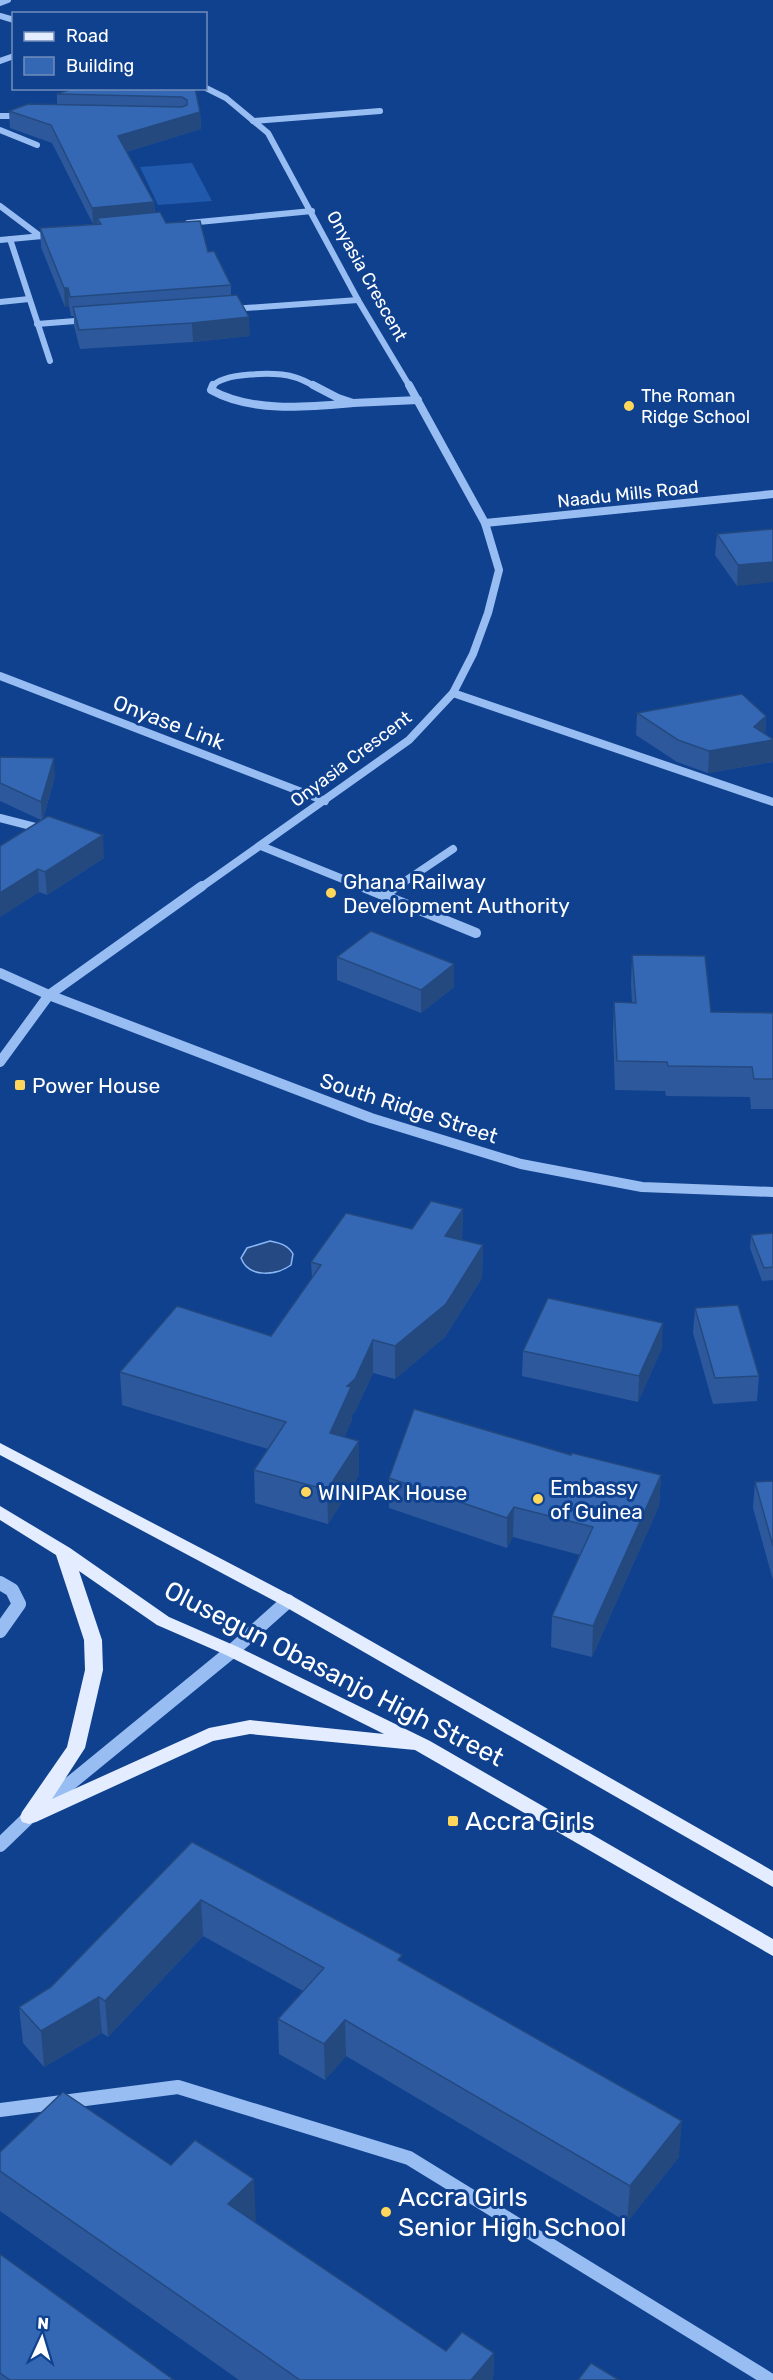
<svg xmlns="http://www.w3.org/2000/svg" width="773" height="2380" font-family="Rubik,sans-serif">
<style>
.green{fill:#215aad}
.water{fill:#254a83;stroke:#89b7f6;stroke-width:1.5}
.lines{fill:none;stroke-linecap:round;stroke-linejoin:round}
.minor-far3{stroke:#98bdf2;stroke-width:6}
.minor-far2{stroke:#98bdf2;stroke-width:8}
.minor-far1{stroke:#98bdf2;stroke-width:10}
.minor{stroke:#98bdf2;stroke-width:14}
.major{fill:#e4edff;fill-rule:evenodd}
.wall{fill:#2d599c}
.shaded-wall{fill:#24497f}
.building{fill:#3468b5;stroke:#24497f;stroke-width:1.5}
.poi-dot{fill:#ffd75a;stroke:#10418e;stroke-width:2}
.labels{text-anchor:middle;dominant-baseline:central;stroke-width:6;stroke-linejoin:round;paint-order:stroke}
.far-street-label{font-size:18px;fill:#fff;stroke:#10418e}
.far-poi-label{font-size:18px;fill:#fff;stroke:#10418e;text-anchor:start}
.street-label{font-size:21px;fill:#fff;stroke:#10418e}
.poi-label{font-size:21px;fill:#fff;stroke:#10418e;text-anchor:start}
.near-street-label{font-size:26px;fill:#fff;stroke:#10418e}
.near-poi-label{font-size:26px;fill:#fff;stroke:#10418e;text-anchor:start}
</style>
<rect width="100%" height="100%" fill="#10418e"/>
<path class="green" d="M192,163L212,201L158,205L140,167Z"/>
<path class="water" d="M270,1241C280,1243 288,1245 293,1254L291,1265C277,1275 249,1279 241,1258L247,1248Z"/>
<g class="lines">
<g class="minor-far3">
<path d="M0,3L8,0"/>
<path d="M0,16L14,20"/>
<path d="M0,61L14,56"/>
<path d="M206,88L226,98L268,133L358,300L410,387"/>
<path d="M0,116H24"/>
<path d="M253,121L380,111"/>
<path d="M0,130L37,145"/>
<path d="M0,206L40,236"/>
<path d="M188,223L312,211"/>
<path d="M10,239L50,361"/>
<path d="M0,240L53,235"/>
<path d="M0,302L29,299"/>
<path d="M232,309L358,300"/>
<path d="M37,324L88,320"/>
<path d="M212,387C222,372 277,372 294,377C302,379 309,383 316,387"/>
</g>
<g class="minor-far2">
<path d="M213,385L211,390C252,413 308,407 353,403L338,398L313,385"/>
<path d="M353,403L418,400"/>
<path d="M485,523L773,494"/>
<path d="M0,676L325,801"/>
<path d="M453,693L773,802"/>
<path d="M0,818L43,829"/>
<path d="M261,846L365,888"/>
<path d="M200,888L409,740L453,693L473,654L488,613L499,570L485,523L409,385"/>
<path d="M395,888L453,849"/>
</g>
<g class="minor-far1">
<path d="M361,886L476,933"/>
<path d="M384,895L397,886"/>
<path d="M0,973L49,995L371,1118L521,1164L642,1187L773,1192"/>
<path d="M0,1062L49,995L202,886"/>
</g>
<g class="minor">
<path d="M0,1583L12,1590L19,1604L0,1631"/>
<path d="M0,1845L29,1817L232,1651L288,1601"/>
<path d="M0,2110L178,2087L409,2158L770,2380"/>
</g>
<g class="major">
<path d="M0,1443L294,1597L773,1871V1887L282,1605L0,1455Z"/>
<path d="M0,1506L70,1548L169,1617L238,1647L430,1741L773,1939V1956L415,1750L250,1734L213,1741L36,1822L29,1824L22,1822L20,1817L22,1812L67,1747L85,1670L84,1640L56,1555L0,1520ZM79,1571L157,1625L226,1655L384,1734L250,1720L209,1728L52,1799L85,1748L103,1670L102,1640Z"/>
</g>
</g>
<g class="wall">
<path d="M195,88L200,112L201,129L126,152L154,202L155,213L166,223L208,252L231,285V296L250,336L193,342L80,349L74,326V316H71L69,306L65,307L41,247L40,228L93,224L52,143L10,128L9,111L57,105V94Z"/>
<path d="M773,529L737,586L715,555L717,534Z"/>
<path d="M637,713L766,716L765,734L773,762L708,773L677,762L636,735Z"/>
<path d="M0,757L55,777L43,819L104,858L47,895L39,892L0,917L41,820L0,801Z"/>
<path d="M632,955L711,1012L773,1013V1109H751L750,1097L666,1096L665,1091L615,1090L613,1032L614,1002L632,1003L631,984Z"/>
<path d="M337,957L454,964V987L421,1013L337,980Z"/>
<path d="M463,1209L462,1240L483,1245L482,1278L445,1337L395,1379L373,1373L355,1412L352,1415V1420L344,1437L359,1441V1475L328,1524L255,1503L254,1470L268,1449L122,1405L120,1372L271,1336L312,1278L311,1262L412,1229Z"/>
<path d="M773,1233V1280L762,1281L750,1248L751,1235Z"/>
<path d="M695,1308L759,1376L757,1401L713,1404L693,1333Z"/>
<path d="M662,1348L638,1402L522,1376L523,1351Z"/>
<path d="M571,1455L661,1475L659,1506L592,1657L551,1647L552,1616L580,1555L513,1537L507,1548L389,1508V1478Z"/>
<path d="M773,1481V1580L753,1508L755,1482Z"/>
<path d="M192,1842L402,1962L679,2157L627,2222L346,2056L325,2080L279,2054L278,2019L303,1991L203,1936L108,2037L102,2033L44,2067L23,2043L19,2007L51,1987Z"/>
<path d="M0,2152L256,2223L446,2351L494,2353L493,2380H239L0,2211Z"/>
<path d="M0,2254L174,2380H0Z"/>
</g>
<g class="shaded-wall">
<path d="M200,112L201,129L119,154L118,136Z"/>
<path d="M154,202L155,220L97,218L98,226H93L92,208Z"/>
<path d="M64,288H68L69,306L65,307Z"/>
<path d="M249,317L250,336L193,342L192,323Z"/>
<path d="M773,562V582L737,586L738,565Z"/>
<path d="M766,716L765,738L773,740V762L708,773L709,751L754,727Z"/>
<path d="M54,758L55,777L42,821L41,802Z"/>
<path d="M103,835L104,858L47,895L45,872Z"/>
<path d="M38,869L39,892L0,917V893Z"/>
<path d="M454,964V987L421,1013V990Z"/>
<path d="M463,1209L462,1241L445,1236Z"/>
<path d="M483,1245L482,1278L445,1337L395,1379V1346Z"/>
<path d="M663,1323L662,1348L638,1402L639,1376Z"/>
<path d="M373,1340V1373L355,1412L352,1415V1420L331,1466L330,1433L347,1386Z"/>
<path d="M359,1441V1475L328,1524L327,1490Z"/>
<path d="M661,1475L659,1506L592,1657L593,1626Z"/>
<path d="M514,1507L513,1537L507,1548V1518Z"/>
<path d="M201,1900L203,1936L108,2037L105,2001Z"/>
<path d="M99,1997L102,2033L44,2067L41,2031Z"/>
<path d="M345,2020L346,2056L325,2080L324,2044Z"/>
<path d="M682,2121L679,2157L627,2222L630,2186Z"/>
<path d="M254,2179L256,2222L228,2204Z"/>
<path d="M494,2353L493,2380H471Z"/>
</g>
<g class="building">
<path d="M74,88H195L200,112L118,136L154,202L92,208L51,125L9,111L28,104L182,107L187,105V100L182,97L57,94Z"/>
<path d="M160,212L166,223L200,221L208,252L214,251L231,285L70,297L68,288H64L40,228L101,224L97,218Z"/>
<path d="M237,295L249,317L192,323L79,330L73,307Z"/>
<path d="M773,529V562L738,565L717,534Z"/>
<path d="M742,694L766,716L754,727L773,739V740L709,751L678,740L637,713Z"/>
<path d="M0,757L54,758L41,802L0,783Z"/>
<path d="M48,816L103,835L45,872L38,869L0,893V846Z"/>
<path d="M371,931L454,964L421,990L337,957Z"/>
<path d="M632,955L705,956L711,1012L773,1013V1079H754L752,1067L668,1066L667,1062L617,1061L614,1002L636,1003Z"/>
<path d="M431,1201L463,1209L445,1236L483,1245L446,1304L395,1346L373,1340L355,1379L347,1386L351,1387L330,1433L359,1441L327,1490L254,1470L286,1422L120,1372L177,1306L271,1336L321,1265L311,1262L346,1213L412,1229Z"/>
<path d="M773,1233V1267L764,1268L751,1235Z"/>
<path d="M548,1298L663,1323L639,1376L523,1351Z"/>
<path d="M738,1305L759,1376L715,1378L695,1308Z"/>
<path d="M414,1409L571,1455L572,1453L661,1475L593,1626L552,1616L593,1527L514,1507L507,1518L389,1478Z"/>
<path d="M773,1481V1546L755,1482Z"/>
<path d="M192,1842L402,1955L398,1960L682,2121L630,2186L345,2020L324,2044L278,2019L324,1968L201,1900L105,2001L99,1997L41,2031L19,2007L51,1987Z"/>
<path d="M63,2092L171,2165L195,2140L254,2179L228,2204L446,2351L462,2332L494,2353L471,2380H300L0,2171V2152Z"/>
<path d="M0,2254L174,2380H10L0,2373Z"/>
<path d="M591,2363L619,2380H578Z"/>
</g>
<g class="poi-dot">
<circle cx="629" cy="406" r="6"/>
<circle cx="331" cy="893" r="6"/>
<rect x="14" y="1079" width="12" height="12" rx="3"/>
<circle cx="306" cy="1492" r="6"/>
<circle cx="538" cy="1499" r="6"/>
<rect x="447" y="1815" width="12" height="12" rx="3"/>
<circle cx="386" cy="2212" r="6"/>
</g>
<g class="labels">
<g class="far-street-label">
<text transform="translate(367 276) rotate(61)">Onyasia Crescent</text>
<text transform="translate(628 494) rotate(-6)">Naadu Mills Road</text>
<text transform="translate(351 759) rotate(-37)">Onyasia Crescent</text>
</g>
<g class="far-poi-label">
<text x="641" y="396">The Roman<tspan x="641" dy="21">Ridge School</tspan></text>
</g>
<g class="street-label">
<text transform="translate(169 722) rotate(21)">Onyase Link</text>
<text transform="translate(409 1108) rotate(18)">South Ridge Street</text>
</g>
<g class="poi-label">
<text x="343" y="881">Ghana Railway<tspan x="343" dy="24">Development Authority</tspan></text>
<text x="32" y="1085">Power House</text>
<text x="550" y="1487">Embassy<tspan x="550" dy="24">of Guinea</tspan></text>
<text x="318" y="1492">WINIPAK House</text>
</g>
<g class="near-street-label">
<text transform="translate(334 1674) rotate(27)">Olusegun Obasanjo High Street</text>
</g>
<g class="near-poi-label">
<text x="465" y="1821">Accra Girls</text>
<text x="398" y="2197">Accra Girls<tspan x="398" dy="30">Senior High School</tspan></text>
</g>
</g>
<rect x="12" y="12" width="195" height="78" fill="#10418e" stroke="#708dbb" stroke-width="1.5"/>
<rect x="24" y="32" width="30" height="9" fill="#e4edff" stroke="#708dbb" stroke-width="1.5"/>
<text x="66" y="42" font-size="18" fill="#ffffff">Road</text>
<rect x="24" y="57" width="30" height="18" fill="#3468b5" stroke="#708dbb" stroke-width="1.5"/>
<text x="66" y="72" font-size="18" fill="#ffffff">Building</text>
<g transform="translate(42 2338) rotate(4)" stroke="#10418e" stroke-width="4.5" paint-order="stroke">
<path d="M0-4.5L10 22L0 15L-10 22Z" fill="#ffffff"/>
<text y="-9" font-size="16" font-weight="bold" text-anchor="middle" fill="#ffffff">N</text>
</g>
</svg>
